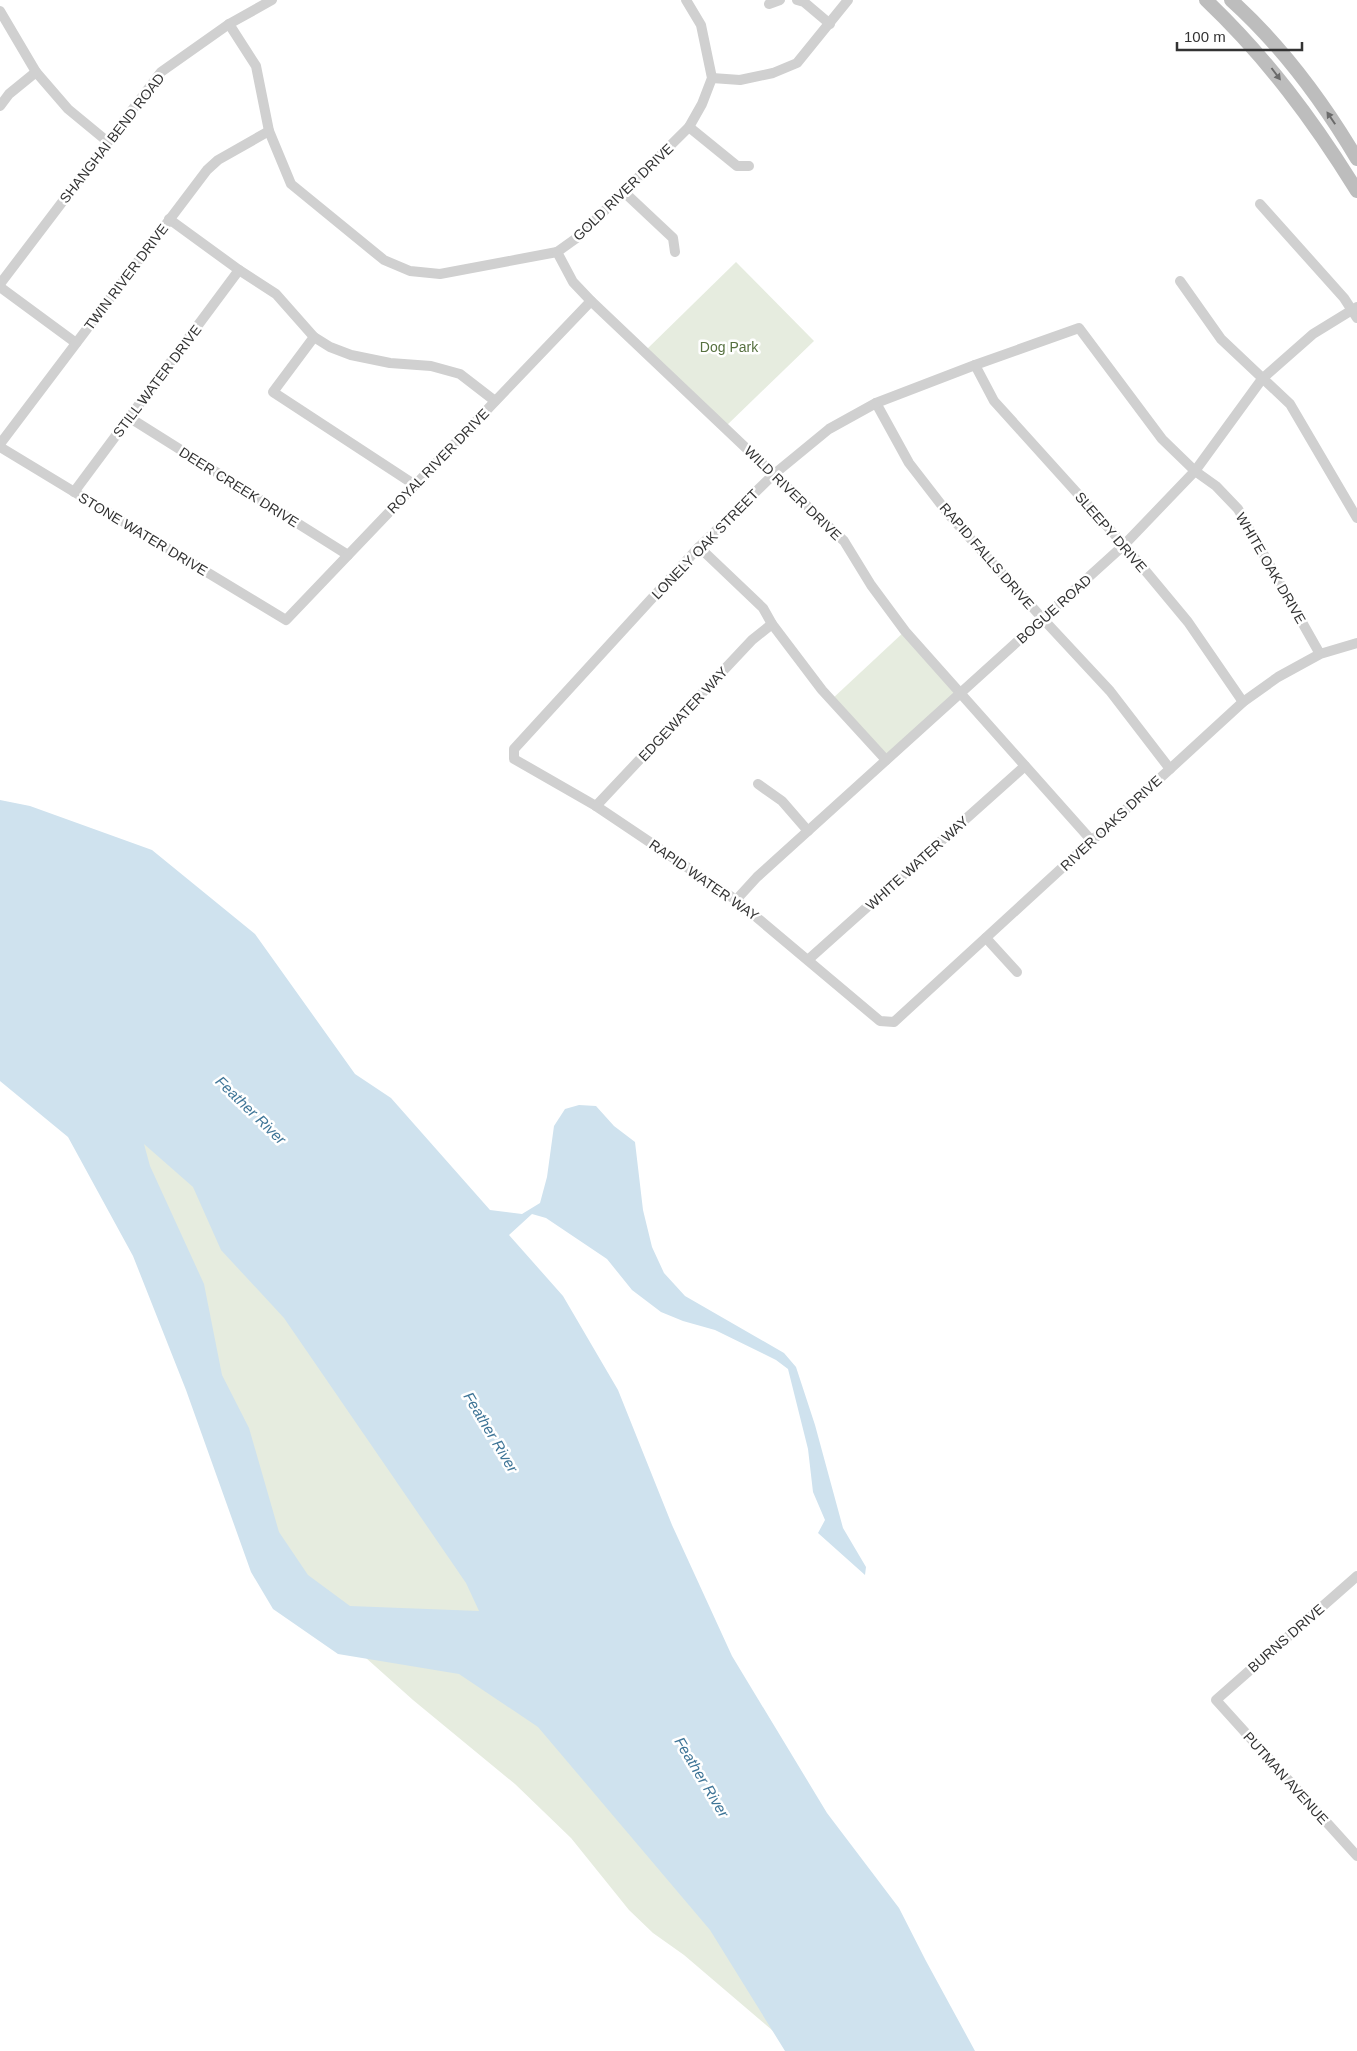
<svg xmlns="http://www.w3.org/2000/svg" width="1357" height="2051" font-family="Arial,sans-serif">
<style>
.green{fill:#e6ecdf}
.water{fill:#cfe2ee;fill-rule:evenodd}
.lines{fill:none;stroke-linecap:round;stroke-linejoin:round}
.street{stroke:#d0d0d0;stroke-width:10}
.secondary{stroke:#bdbdbd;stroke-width:14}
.oneway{fill:#6a6a6a}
.labels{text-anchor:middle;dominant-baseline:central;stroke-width:5;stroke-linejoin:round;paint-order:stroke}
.street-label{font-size:14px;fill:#333;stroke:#fff}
.park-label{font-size:14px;fill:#56703f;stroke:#fff}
.water-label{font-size:15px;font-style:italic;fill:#3f7597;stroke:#fff}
</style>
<rect width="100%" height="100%" fill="#fff"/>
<g class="green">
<path d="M736,262L814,341L724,428L644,352Z"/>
<path d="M905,631L960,694L886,760L831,700Z"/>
<path d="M116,1120L228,1199L635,1803L786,2042L684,1955L653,1933L629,1910L571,1838L515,1784L413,1700L300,1599Z"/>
</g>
<path class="water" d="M0,800L30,806L152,850L255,934L355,1074L391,1098L490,1210L522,1214L540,1203L547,1177L554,1126L565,1109L579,1105L596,1106L614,1126L635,1142L643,1210L652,1247L664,1273L685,1296L784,1353L796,1367L815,1425L843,1528L866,1567L865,1575L818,1533L825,1520L813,1492L808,1449L788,1369L776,1360L715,1330L683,1321L661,1312L632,1290L607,1259L546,1218L532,1214L509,1235L563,1296L618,1390L672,1525L732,1656L827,1813L899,1908L926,1961L975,2051H785L710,1930L538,1727L459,1674L338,1654L273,1609L251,1572L186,1390L133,1256L68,1137L0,1081ZM144,1144L193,1187L221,1250L284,1318L466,1583L479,1611L350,1606L308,1575L279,1532L249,1428L222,1375L204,1284L150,1166Z"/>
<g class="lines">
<g class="street">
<path d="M797,0L804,2L830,24"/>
<path d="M769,4L780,0"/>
<path d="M0,11L36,72L68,109L108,142"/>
<path d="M229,24L256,66L269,131L291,184L384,260L410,271L440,274L557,252L578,237L689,127L702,104L712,78L701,25L686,0"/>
<path d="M712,78L740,80L773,73L797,63L848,0"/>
<path d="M0,106L9,94L36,72"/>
<path d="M689,127L737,166H749"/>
<path d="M624,192L673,238L675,252"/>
<path d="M1260,204L1344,298L1357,318"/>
<path d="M169,219L239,270L276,294L314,337L330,347L351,355L390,363L431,366L460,374L495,401"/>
<path d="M557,252L573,282L591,301L844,541L871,585L905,631L1092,841"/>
<path d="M1180,281L1221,339L1290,404L1357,518"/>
<path d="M0,284L161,72L229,24L272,0"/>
<path d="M0,287L76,343"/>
<path d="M314,337L273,392L415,485"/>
<path d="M975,365L994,401L1124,545L1188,622L1243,702"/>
<path d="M876,403L909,463L950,516L1043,619L1110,691L1170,769"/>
<path d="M130,418L348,555"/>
<path d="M0,444L207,170L218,160L269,131"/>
<path d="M0,447L286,620L591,301"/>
<path d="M74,492L239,270"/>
<path d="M699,547L763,608L772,624L822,690L886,760"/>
<path d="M1320,654L1238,509L1216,486L1195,471L1162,439L1079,328L975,365L876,403L829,429L773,475L699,547L514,749V759L596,806L736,900L880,1021L894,1022L1243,702L1278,677L1320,654L1357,643"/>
<path d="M758,784L782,801L808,831"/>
<path d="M596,806L752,640L772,624"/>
<path d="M736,900L757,877L1124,545L1195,471L1262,379L1313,334L1357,307"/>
<path d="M986,938L1017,972"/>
<path d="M809,959L1025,766"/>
<path d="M1357,1576L1216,1700L1357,1856"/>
</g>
<g class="secondary">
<path d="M1206,0C1267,58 1313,120 1357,191"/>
<path d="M1231,0C1282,46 1322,100 1357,159"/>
</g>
</g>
<defs><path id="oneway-solid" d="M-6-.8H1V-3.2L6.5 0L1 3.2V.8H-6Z" transform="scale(1.25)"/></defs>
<g class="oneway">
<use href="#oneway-solid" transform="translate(1276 74) rotate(53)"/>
<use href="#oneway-solid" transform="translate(1331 118) rotate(-124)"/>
</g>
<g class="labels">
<g class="street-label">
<text transform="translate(112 138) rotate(-52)">SHANGHAI BEND ROAD</text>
<text transform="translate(623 192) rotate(-44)">GOLD RIVER DRIVE</text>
<text transform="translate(126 277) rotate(-53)">TWIN RIVER DRIVE</text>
<text transform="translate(157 381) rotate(-53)">STILL WATER DRIVE</text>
<text transform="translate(438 461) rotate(-46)">ROYAL RIVER DRIVE</text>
<text transform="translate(239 487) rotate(32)">DEER CREEK DRIVE</text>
<text transform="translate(793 493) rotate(44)">WILD RIVER DRIVE</text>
<text transform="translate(1111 532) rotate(49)">SLEEPY DRIVE</text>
<text transform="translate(143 534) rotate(31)">STONE WATER DRIVE</text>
<text transform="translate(705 544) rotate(-46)">LONELY OAK STREET</text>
<text transform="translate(987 556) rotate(49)">RAPID FALLS DRIVE</text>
<text transform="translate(1271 568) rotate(60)">WHITE OAK DRIVE</text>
<text transform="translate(1054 609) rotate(-42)">BOGUE ROAD</text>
<text transform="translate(683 714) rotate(-47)">EDGEWATER WAY</text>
<text transform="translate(1111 823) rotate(-43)">RIVER OAKS DRIVE</text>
<text transform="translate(917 863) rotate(-42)">WHITE WATER WAY</text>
<text transform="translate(704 880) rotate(35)">RAPID WATER WAY</text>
<text transform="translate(1286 1638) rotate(-41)">BURNS DRIVE</text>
<text transform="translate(1286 1778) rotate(48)">PUTMAN AVENUE</text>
</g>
<g class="park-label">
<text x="729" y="347">Dog Park</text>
</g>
<g class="water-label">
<text transform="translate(251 1110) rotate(44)">Feather River</text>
<text transform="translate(491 1432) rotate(59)">Feather River</text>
<text transform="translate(702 1777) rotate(59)">Feather River</text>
</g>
</g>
<path d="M1177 42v8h125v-8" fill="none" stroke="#333333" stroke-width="2.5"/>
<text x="1184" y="42" font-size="15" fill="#333333" stroke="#ffffff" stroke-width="4" paint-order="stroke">100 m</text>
</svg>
